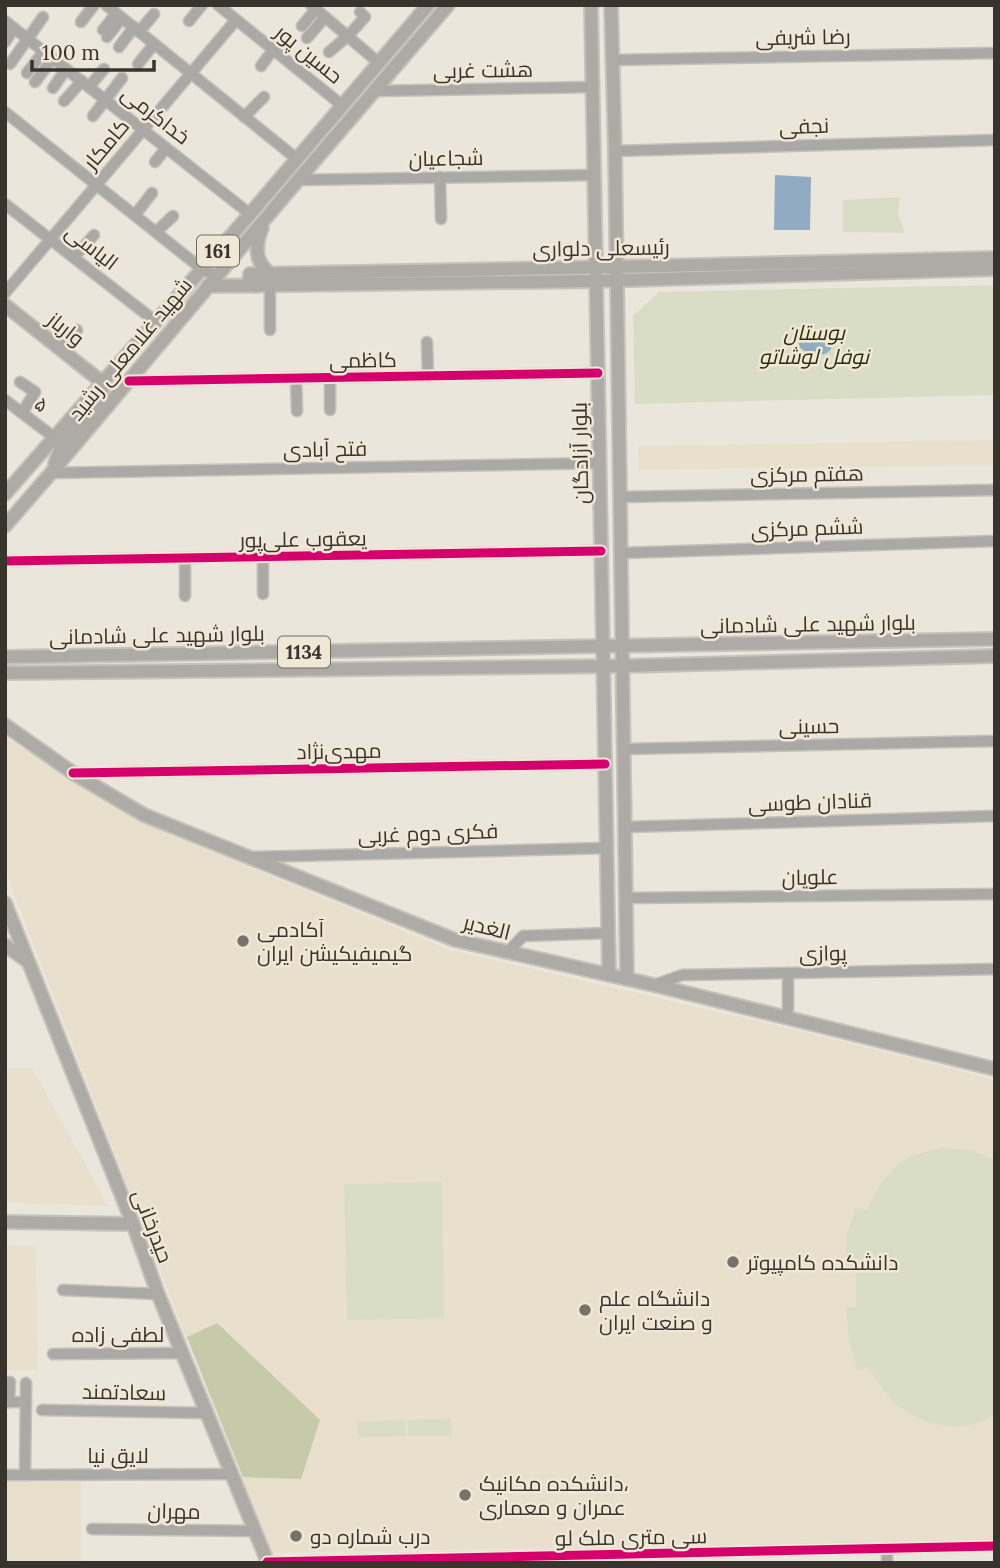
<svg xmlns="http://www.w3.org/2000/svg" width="1000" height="1568" font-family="Lora,Cairo,serif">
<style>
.built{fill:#e8dfcd}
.green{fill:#daddc6}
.forest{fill:#c6caaa}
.water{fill:#91abc2}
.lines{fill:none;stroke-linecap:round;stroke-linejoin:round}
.minor-casing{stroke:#c6c2bb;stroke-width:13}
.major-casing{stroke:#c6c2bb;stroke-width:16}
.minor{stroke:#aaa9a5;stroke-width:10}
.major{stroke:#aeaaa5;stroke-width:12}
.cycleway-casing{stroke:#f1e7d6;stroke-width:13}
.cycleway{stroke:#d6006c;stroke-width:9}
.poi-dot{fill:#77726a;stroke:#f1e7d6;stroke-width:2.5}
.labels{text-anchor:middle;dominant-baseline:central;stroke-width:5;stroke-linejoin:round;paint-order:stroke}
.shield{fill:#f1e7d6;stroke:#706a60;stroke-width:2}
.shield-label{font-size:19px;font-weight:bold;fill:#38342d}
.street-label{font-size:21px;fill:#38342d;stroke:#f1e7d6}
.park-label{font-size:21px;font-style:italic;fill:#282f07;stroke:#f1e7d6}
.poi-label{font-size:21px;fill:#38342d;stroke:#f1e7d6;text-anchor:start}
</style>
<rect width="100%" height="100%" fill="#ebe6dc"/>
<g class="built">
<path d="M995,440V465L639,470L638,446Z"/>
<path d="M5,737L140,822L450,950L809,1033L995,1080V1540L270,1553L5,871Z"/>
<path d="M5,1068H32L108,1206L5,1203Z"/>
<path d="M5,1245L36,1246L38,1370H5Z"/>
<rect x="5" y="1482" width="76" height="81"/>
</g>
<g class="green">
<path d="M900,197L898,215L905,233L843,232V200Z"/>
<path d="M995,285V395L635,404L633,316L659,292Z"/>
<path d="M943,1148L971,1150L995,1160V1414C986,1419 975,1425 965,1426C937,1429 904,1416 887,1394C880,1386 874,1376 868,1367L857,1370L849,1340L846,1308L856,1307V1272L845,1271L847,1236L855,1208L867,1210C878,1187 889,1166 914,1155C923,1152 934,1150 943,1148Z"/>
<path d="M442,1182L444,1318L347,1320L344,1184Z"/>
<path d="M451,1419L452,1436H408L407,1420Z"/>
<path d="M405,1420L406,1436L361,1437L358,1434L357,1422Z"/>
</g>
<path class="forest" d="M217,1323L320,1420L301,1479L243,1477L187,1337Z"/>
<g class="water">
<path d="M775,175L811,177L810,230H774Z"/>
<path d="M811,333L827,336L832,339C836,353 820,358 809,354C806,352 802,349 799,347V341L804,336Z"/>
</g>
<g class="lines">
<g class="minor-casing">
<g id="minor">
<path d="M106,5L297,159"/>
<path d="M218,5L343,106"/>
<path d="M311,5L379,63"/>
<path d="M5,21L250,214"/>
<path d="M189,21L202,5"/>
<path d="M81,22L94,5"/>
<path d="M302,26L316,9"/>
<path d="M103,30L116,14"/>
<path d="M139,32L154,14"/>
<path d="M107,37L122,18"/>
<path d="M307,38L325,17"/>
<path d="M5,42L14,28"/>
<path d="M119,47L134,27"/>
<path d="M329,52L348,36L365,17L360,12"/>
<path d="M613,60L995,53"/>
<path d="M10,64L43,17"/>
<path d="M138,64L154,44"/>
<path d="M261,66L273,50"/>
<path d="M27,73L44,51"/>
<path d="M35,82L53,58"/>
<path d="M89,87L104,69"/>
<path d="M53,88L66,69"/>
<path d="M375,91L592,87"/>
<path d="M64,101L82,81"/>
<path d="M5,112L202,269L217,276"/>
<path d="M93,116L122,78"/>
<path d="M244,117L264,97"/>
<path d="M615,151L995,140"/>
<path d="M155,162L166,148"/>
<path d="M440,177L441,219"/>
<path d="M298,180L594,175"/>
<path d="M5,204L155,321"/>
<path d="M135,215L152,193"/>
<path d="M156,232L173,216"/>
<path d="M74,257L94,235"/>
<path d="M5,293L236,20"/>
<path d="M270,330V285"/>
<path d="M427,342L428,376"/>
<path d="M61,349L77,330"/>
<path d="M296,378L297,411"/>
<path d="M330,378V410"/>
<path d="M129,381L598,373"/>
<path d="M20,382L35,392L22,413"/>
<path d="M5,400L55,438"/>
<path d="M51,473L600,463"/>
<path d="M621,497L995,490"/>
<path d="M621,553L995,541"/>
<path d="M263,557V594"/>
<path d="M185,558V596"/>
<path d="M5,561L601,551"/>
<path d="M624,749L995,741"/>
<path d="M74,773L605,764"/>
<path d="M626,827L995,816"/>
<path d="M254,857L607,848"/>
<path d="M626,898L995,894"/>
<path d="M508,952L523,936L608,933"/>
<path d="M654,985L682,975L995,969"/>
<path d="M788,1010V973"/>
<path d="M63,1290L158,1294"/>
<path d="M53,1354L182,1353"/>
<path d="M5,1402H26"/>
<path d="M9,1402L10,1382"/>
<path d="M42,1410L206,1413"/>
<path d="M5,1475L231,1474"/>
<path d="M25,1475L26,1383"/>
<path d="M92,1529L254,1531"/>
<path d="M887,1549V1563"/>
<path d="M267,1562L995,1546"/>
</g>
</g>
<g class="major-casing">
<g id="major">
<path d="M591,5L609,975"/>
<path d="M611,5L615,151L627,979"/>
<path d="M262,228C255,245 254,263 271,274"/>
<path d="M208,286L596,281L995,269"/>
<path d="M256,286L249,280L250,274L617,267L995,258"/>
<path d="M5,305L103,383L101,400L62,445L55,463"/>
<path d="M5,494L250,214L428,5"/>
<path d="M5,526L51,473L298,180L448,5"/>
<path d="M5,657L995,639"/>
<path d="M5,673L623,666L995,656"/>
<path d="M5,725L73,773L144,815L455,940L654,985L995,1069"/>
<path d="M5,903L133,1224L158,1294L268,1563"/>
<path d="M5,945L26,960"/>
<path d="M5,1222L133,1224"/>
</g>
</g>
<use href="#minor" class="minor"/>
<use href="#major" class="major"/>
<g class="cycleway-casing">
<g id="cycleway">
<path d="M129,381L598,373"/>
<path d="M5,561L601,551"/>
<path d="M73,773L605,764"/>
<path d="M267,1562L995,1546"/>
</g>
</g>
<use href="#cycleway" class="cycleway"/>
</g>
<g class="poi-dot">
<circle cx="243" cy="941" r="7"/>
<circle cx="733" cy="1262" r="7"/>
<circle cx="585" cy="1310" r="7"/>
<circle cx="465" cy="1495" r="7"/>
<circle cx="296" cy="1536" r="7"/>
</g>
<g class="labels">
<g class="shield">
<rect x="197" y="235.5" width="42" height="31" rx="5"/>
<rect x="278" y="636.5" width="52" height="31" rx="5"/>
</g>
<g class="shield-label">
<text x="218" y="251">161</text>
<text x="304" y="652">1134</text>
</g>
<g class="street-label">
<text transform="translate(803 37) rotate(-1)">رضا شریفی</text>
<text transform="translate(309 54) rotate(39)">حسین پور</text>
<text transform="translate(483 70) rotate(-1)">هشت غربی</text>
<text transform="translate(156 115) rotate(38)">خداکرمی</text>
<text transform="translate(804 126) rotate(-2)">نجفی</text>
<text transform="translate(106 144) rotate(-50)">کامکار</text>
<text transform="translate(446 158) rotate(-1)">شجاعیان</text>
<text transform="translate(92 247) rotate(38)">الیاسی</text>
<text transform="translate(601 248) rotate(-1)">رئیسعلی دلواری</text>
<text transform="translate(66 329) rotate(38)">وارباز</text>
<text transform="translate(130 349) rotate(-50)">شهید غلامعلی رشید</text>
<text transform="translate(363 360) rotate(-1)">کاظمی</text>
<text transform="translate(42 404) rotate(38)">۵</text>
<text transform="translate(325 449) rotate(-1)">فتح آبادی</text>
<text transform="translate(580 453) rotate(-91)">بلوار آزادگان</text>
<text transform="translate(807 474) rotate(-1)">هفتم مرکزی</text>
<text transform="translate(807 528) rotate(-2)">ششم مرکزی</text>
<text transform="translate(303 539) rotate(-1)">یعقوب علی‌پور</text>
<text transform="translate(808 624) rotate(-1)">بلوار شهید علی شادمانی</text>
<text transform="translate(157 635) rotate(-1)">بلوار شهید علی شادمانی</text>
<text transform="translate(809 726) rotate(-1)">حسینی</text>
<text transform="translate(339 751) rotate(-1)">مهدی‌نژاد</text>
<text transform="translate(810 802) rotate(-2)">قنادان طوسی</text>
<text transform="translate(428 833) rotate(-2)">فکری دوم غربی</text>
<text transform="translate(810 877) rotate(-1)">علویان</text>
<text transform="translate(487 927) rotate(14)">الغدیر</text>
<text transform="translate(823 953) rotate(-1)">پوازی</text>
<text transform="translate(153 1226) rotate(69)">حیدرخانی</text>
<text x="118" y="1334">لطفی زاده</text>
<text transform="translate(124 1392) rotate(1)">سعادتمند</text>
<text x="118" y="1455">لایق نیا</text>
<text transform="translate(174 1511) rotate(1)">مهران</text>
<text transform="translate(631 1537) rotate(-1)">سی متری ملک لو</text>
</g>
<g class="park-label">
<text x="814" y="332">بوستان<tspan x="814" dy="24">نوفل لوشاتو</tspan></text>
</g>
<g class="poi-label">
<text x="257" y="929">آکادمی<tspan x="257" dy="24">گیمیفیکیشن ایران</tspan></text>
<text x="747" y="1262">دانشکده کامپیوتر</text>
<text x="599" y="1298">دانشگاه علم<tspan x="599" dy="24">و صنعت ایران</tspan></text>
<text x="479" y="1483">دانشکده مکانیک،<tspan x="479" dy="24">عمران و معماری</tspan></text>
<text x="310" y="1536">درب شماره دو</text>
</g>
</g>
<rect width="1000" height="1568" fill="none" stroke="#38342d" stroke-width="14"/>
<path d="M32 60v10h122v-10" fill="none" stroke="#38342d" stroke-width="3.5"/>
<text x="42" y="60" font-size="21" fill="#38342d" stroke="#f1e7d6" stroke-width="5" paint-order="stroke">100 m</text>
</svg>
